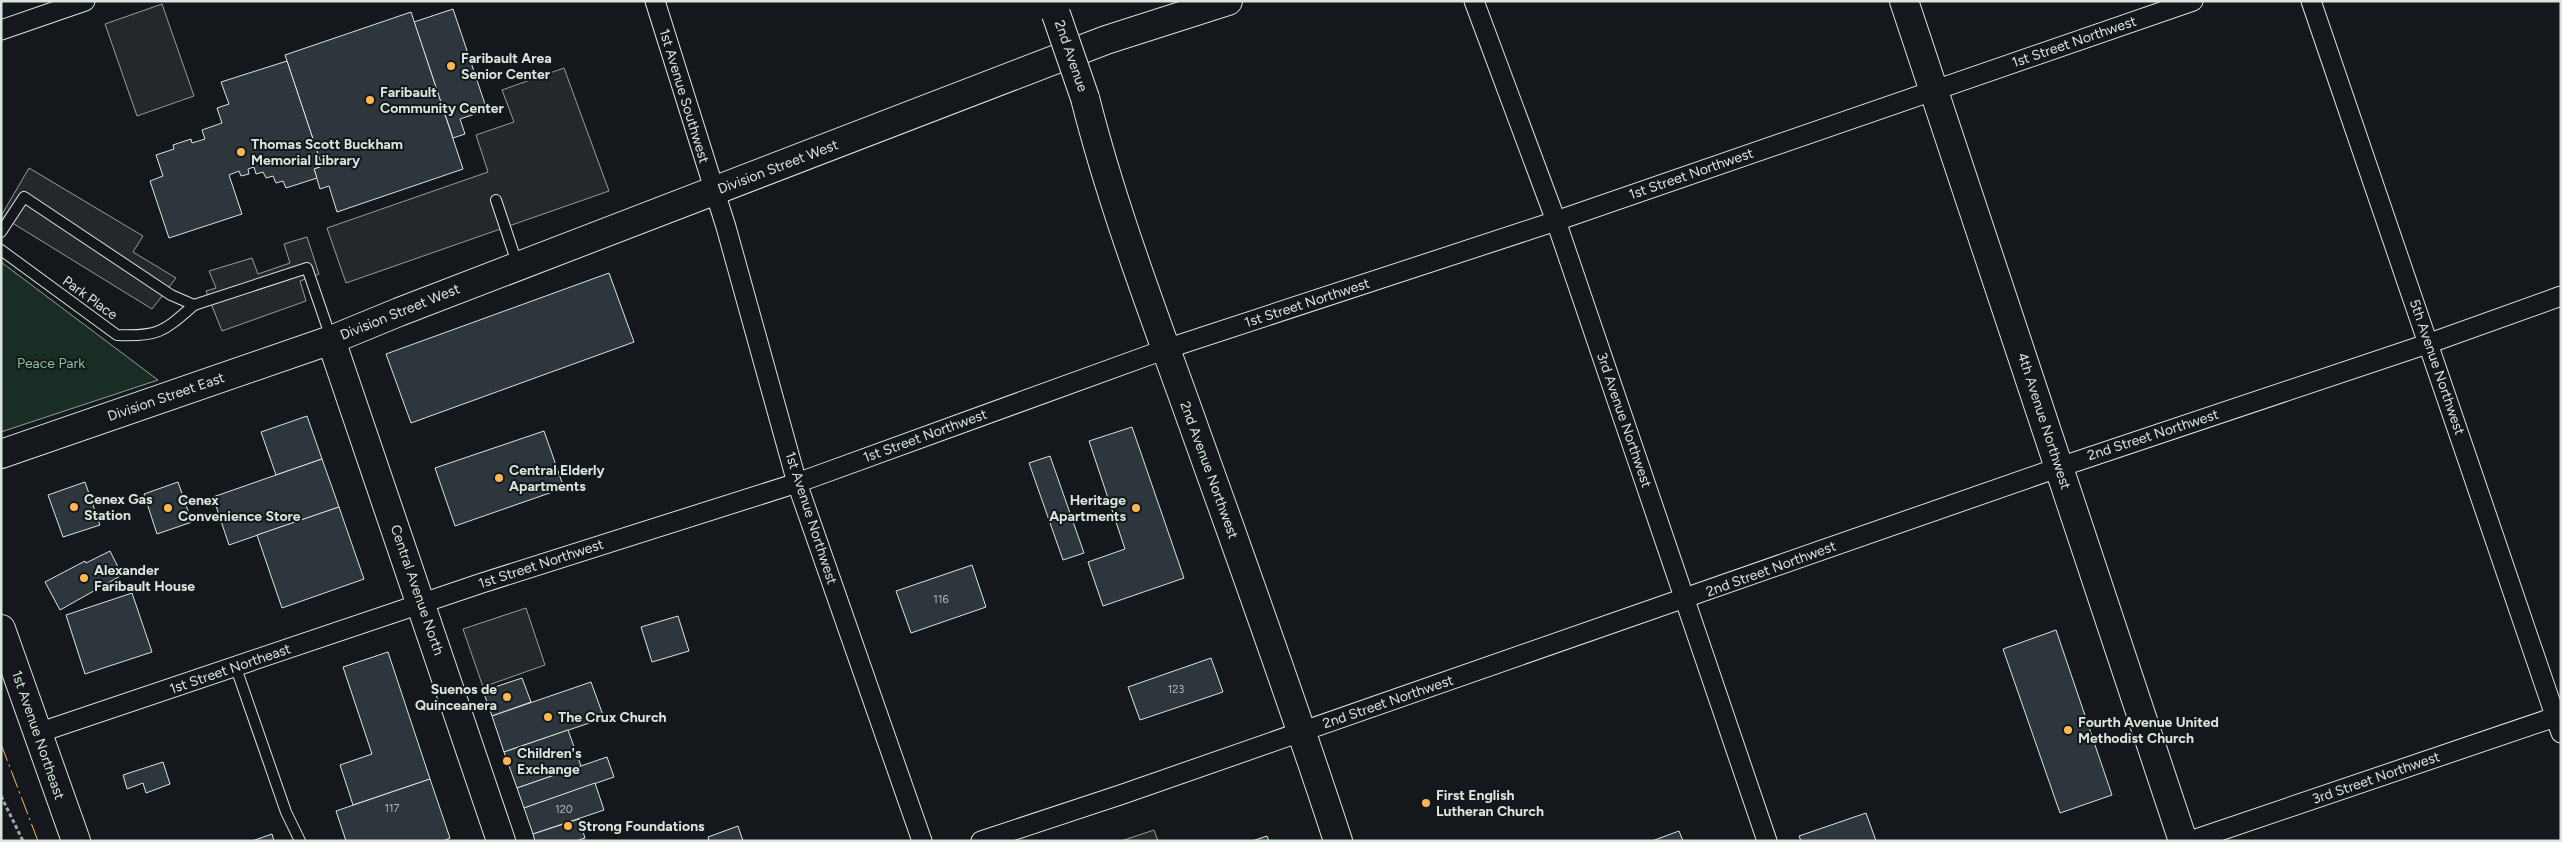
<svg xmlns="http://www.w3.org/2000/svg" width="2562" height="842" font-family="Figtree,sans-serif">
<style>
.green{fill:#1a2d24;stroke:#939e99}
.parking{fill:#24282b;stroke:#939e99}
.building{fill:#2c363c;stroke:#d8e6dc}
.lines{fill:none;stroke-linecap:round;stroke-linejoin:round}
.lane-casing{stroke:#d8e6dc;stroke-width:12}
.street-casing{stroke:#d8e6dc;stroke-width:21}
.secondary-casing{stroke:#d8e6dc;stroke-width:30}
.primary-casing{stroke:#d8e6dc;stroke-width:30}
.path{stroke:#9da8a2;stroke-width:3;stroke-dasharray:4 2.5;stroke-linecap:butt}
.lane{stroke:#14181c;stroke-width:10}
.street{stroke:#14181c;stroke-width:19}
.secondary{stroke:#14181c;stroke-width:28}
.primary{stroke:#14181c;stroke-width:28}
.secondary-bridge-casing{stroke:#d8e6dc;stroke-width:30;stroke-linecap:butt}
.secondary-bridge{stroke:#14181c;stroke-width:28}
.power{stroke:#ffb74d;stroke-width:1;stroke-dasharray:18 4 2.5 4;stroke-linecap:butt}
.poi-dot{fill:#ffb74d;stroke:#14181c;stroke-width:2}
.labels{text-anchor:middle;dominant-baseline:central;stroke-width:4;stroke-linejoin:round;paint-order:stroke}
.number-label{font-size:11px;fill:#adbab4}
.street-label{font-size:14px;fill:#d8e6dc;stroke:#14181c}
.poi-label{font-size:14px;font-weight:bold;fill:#d8e6dc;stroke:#14181c;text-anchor:start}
.park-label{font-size:14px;fill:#8ac095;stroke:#14181c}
</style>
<rect width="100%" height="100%" fill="#14181c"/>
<path class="green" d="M1,262L158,380L1,432Z"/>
<g class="parking">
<path d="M162,4L194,96L137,116L105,24Z"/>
<path d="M564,68L609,191L346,283L327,228L488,172L476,135L514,122L502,90Z"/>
<path d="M29,168L143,236L133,252L176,278L152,309L1,216Z"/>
<path d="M307,237L319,274L300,281L306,301L222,331L206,291L216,288L209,271L252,258L258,274L290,263L284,244Z"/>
<path d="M526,608L545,665L483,687L463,629Z"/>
<path d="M1154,830L1158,841H1121Z"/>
</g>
<g class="building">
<path d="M453,9L487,110L460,119L465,134L453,138L414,22Z"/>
<path d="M411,12L463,169L337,212L329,186L320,189L314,169L322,166L285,55Z"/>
<path d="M287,61L322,166L314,169L317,178L286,188L283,181L276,183L273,176L266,178L263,172L256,174L254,167L248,169L249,174L241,176L239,171L229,175L242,214L169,238L150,181L163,176L156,155L174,149L173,145L191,139L192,143L205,139L202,130L222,123L217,108L229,104L221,82Z"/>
<path d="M609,273L634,342L411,423L386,354Z"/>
<path d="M307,416L322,459L276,475L261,432Z"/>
<path d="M1132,427L1184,578L1103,606L1088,562L1125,549L1089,441Z"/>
<path d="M544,431L564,488L455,526L435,468Z"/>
<path d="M1050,456L1084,553L1063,560L1029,463Z"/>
<path d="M322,459L339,507L229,545L213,497Z"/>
<path d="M85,482L100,525L63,537L48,495Z"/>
<path d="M178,482L192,522L157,534L144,494Z"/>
<path d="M339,507L364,579L282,608L257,535Z"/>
<path d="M110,551L122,575L60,610L45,582L85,561L86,563Z"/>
<path d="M972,565L986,607L911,633L896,591Z"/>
<path d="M132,593L152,652L85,674L66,615Z"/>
<path d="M678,616L689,651L652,662L641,627Z"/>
<path d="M2056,630L2112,795L2060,813L2003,649Z"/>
<path d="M388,652L430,779L353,805L340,765L372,754L343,667Z"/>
<path d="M1211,658L1223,692L1140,720L1128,687Z"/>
<path d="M522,678L531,702L492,716L483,691Z"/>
<path d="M591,682L604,718L504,752L492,716Z"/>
<path d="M568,730L581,766L517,788L504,752Z"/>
<path d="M607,757L614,777L524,808L517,788Z"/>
<path d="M163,762L170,784L146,793L143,783L127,789L123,775Z"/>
<path d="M430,779L450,838L443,841H346L336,811Z"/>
<path d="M595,783L604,810L533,834L524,808Z"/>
<path d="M1866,813L1876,841H1801L1799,836Z"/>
<path d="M579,819L585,838L576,841H535L533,834Z"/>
<path d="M738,826L743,841H709L708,837Z"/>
<path d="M1679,831L1683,841H1652Z"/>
<path d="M272,834L274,841H252Z"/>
<path d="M1267,836L1269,841H1252Z"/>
</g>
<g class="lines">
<g class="lane-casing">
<g id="lane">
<path d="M496,200L518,266"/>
<path d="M1,232L24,197L171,295L194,305L307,268L331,338"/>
<path d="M1,250L117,335C159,337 164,331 194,305"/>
<path d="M236,668L286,812L300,841"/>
</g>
</g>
<g class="street-casing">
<g id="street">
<path d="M655,1L726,227L797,483L922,841"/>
<path d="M1474,1L1556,221L1767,841"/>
<path d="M2311,1L2561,733"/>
<path d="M1,30L85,1"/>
<path d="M38,733L482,583L797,483L1166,349L1556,221L2193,1"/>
<path d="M981,841L1123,794L2060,467L2430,343L2561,296"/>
<path d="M2190,841L2561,715"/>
</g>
</g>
<g class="secondary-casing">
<g id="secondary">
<path d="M1904,1L2183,841"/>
<path d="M1085,98C1111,201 1149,302 1185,402C1237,548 1290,693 1338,841"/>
<path d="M331,340L501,841"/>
<path d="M1,454L331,340L399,312L1106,40L1228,1"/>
</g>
</g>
<g class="primary-casing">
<path id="primary" d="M1,629L76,841"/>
</g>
<path class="path" d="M1,796L23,841"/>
<use href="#lane" class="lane"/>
<use href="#street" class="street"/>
<use href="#secondary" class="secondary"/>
<use href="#primary" class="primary"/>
<g class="secondary-bridge-casing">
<path id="secondary-bridge" d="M1056,14L1085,98"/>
</g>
<use href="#secondary-bridge" class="secondary-bridge"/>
<path class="power" d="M1,744L38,841"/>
</g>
<g class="poi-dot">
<circle cx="451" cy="66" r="5"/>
<circle cx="370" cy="100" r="5"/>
<circle cx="241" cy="152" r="5"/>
<circle cx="499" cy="478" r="5"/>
<circle cx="74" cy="507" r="5"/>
<circle cx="168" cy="508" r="5"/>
<circle cx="1136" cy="508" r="5"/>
<circle cx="84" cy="578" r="5"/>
<circle cx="507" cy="697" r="5"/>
<circle cx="548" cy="717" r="5"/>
<circle cx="2068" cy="730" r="5"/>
<circle cx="507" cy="761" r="5"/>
<circle cx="1426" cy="803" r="5"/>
<circle cx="568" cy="826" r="5"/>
</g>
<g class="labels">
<g class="number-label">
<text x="941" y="599">116</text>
<text x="1176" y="689">123</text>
<text x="392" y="808">117</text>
<text x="564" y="809">120</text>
</g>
<g class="street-label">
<text transform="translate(2074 42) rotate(-19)">1st Street Northwest</text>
<text transform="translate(1071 56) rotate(71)">2nd Avenue</text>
<text transform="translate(684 96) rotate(73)">1st Avenue Southwest</text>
<text transform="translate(778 167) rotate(-21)">Division Street West</text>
<text transform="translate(1691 174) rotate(-19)">1st Street Northwest</text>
<text transform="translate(90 298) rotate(36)">Park Place</text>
<text transform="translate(1307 303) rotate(-18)">1st Street Northwest</text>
<text transform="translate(400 312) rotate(-22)">Division Street West</text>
<text transform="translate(2437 367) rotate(71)">5th Avenue Northwest</text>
<text transform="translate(166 397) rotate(-19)">Division Street East</text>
<text transform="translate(1624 420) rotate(71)">3rd Avenue Northwest</text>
<text transform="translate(2044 421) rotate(72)">4th Avenue Northwest</text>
<text transform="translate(2153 435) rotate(-18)">2nd Street Northwest</text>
<text transform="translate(925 436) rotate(-20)">1st Street Northwest</text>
<text transform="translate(1209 470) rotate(70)">2nd Avenue Northwest</text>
<text transform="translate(811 518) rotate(72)">1st Avenue Northwest</text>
<text transform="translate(541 564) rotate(-18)">1st Street Northwest</text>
<text transform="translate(1771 569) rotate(-20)">2nd Street Northwest</text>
<text transform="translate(417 590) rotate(71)">Central Avenue North</text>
<text transform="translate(230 669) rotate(-19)">1st Street Northeast</text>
<text transform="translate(1388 702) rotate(-19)">2nd Street Northwest</text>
<text transform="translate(38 735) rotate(71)">1st Avenue Northeast</text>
<text transform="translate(2376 778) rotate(-19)">3rd Street Northwest</text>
</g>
<g class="poi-label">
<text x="461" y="58">Faribault Area<tspan x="461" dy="16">Senior Center</tspan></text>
<text x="380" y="92">Faribault<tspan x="380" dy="16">Community Center</tspan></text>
<text x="251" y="144">Thomas Scott Buckham<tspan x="251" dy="16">Memorial Library</tspan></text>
<text x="509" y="470">Central Elderly<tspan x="509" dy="16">Apartments</tspan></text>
<text x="84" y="499">Cenex Gas<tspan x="84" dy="16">Station</tspan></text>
<text x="178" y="500">Cenex<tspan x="178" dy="16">Convenience Store</tspan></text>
<text x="1126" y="500" text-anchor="end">Heritage<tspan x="1126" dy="16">Apartments</tspan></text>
<text x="94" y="570">Alexander<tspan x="94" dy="16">Faribault House</tspan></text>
<text x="497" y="689" text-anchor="end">Suenos de<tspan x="497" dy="16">Quinceanera</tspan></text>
<text x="558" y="717">The Crux Church</text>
<text x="2078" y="722">Fourth Avenue United<tspan x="2078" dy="16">Methodist Church</tspan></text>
<text x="517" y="753">Children's<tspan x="517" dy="16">Exchange</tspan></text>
<text x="1436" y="795">First English<tspan x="1436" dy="16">Lutheran Church</tspan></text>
<text x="578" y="826">Strong Foundations</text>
</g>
<g class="park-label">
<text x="51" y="363">Peace Park</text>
</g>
</g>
<rect width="2562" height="842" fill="none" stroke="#d8e6dc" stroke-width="5"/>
</svg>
